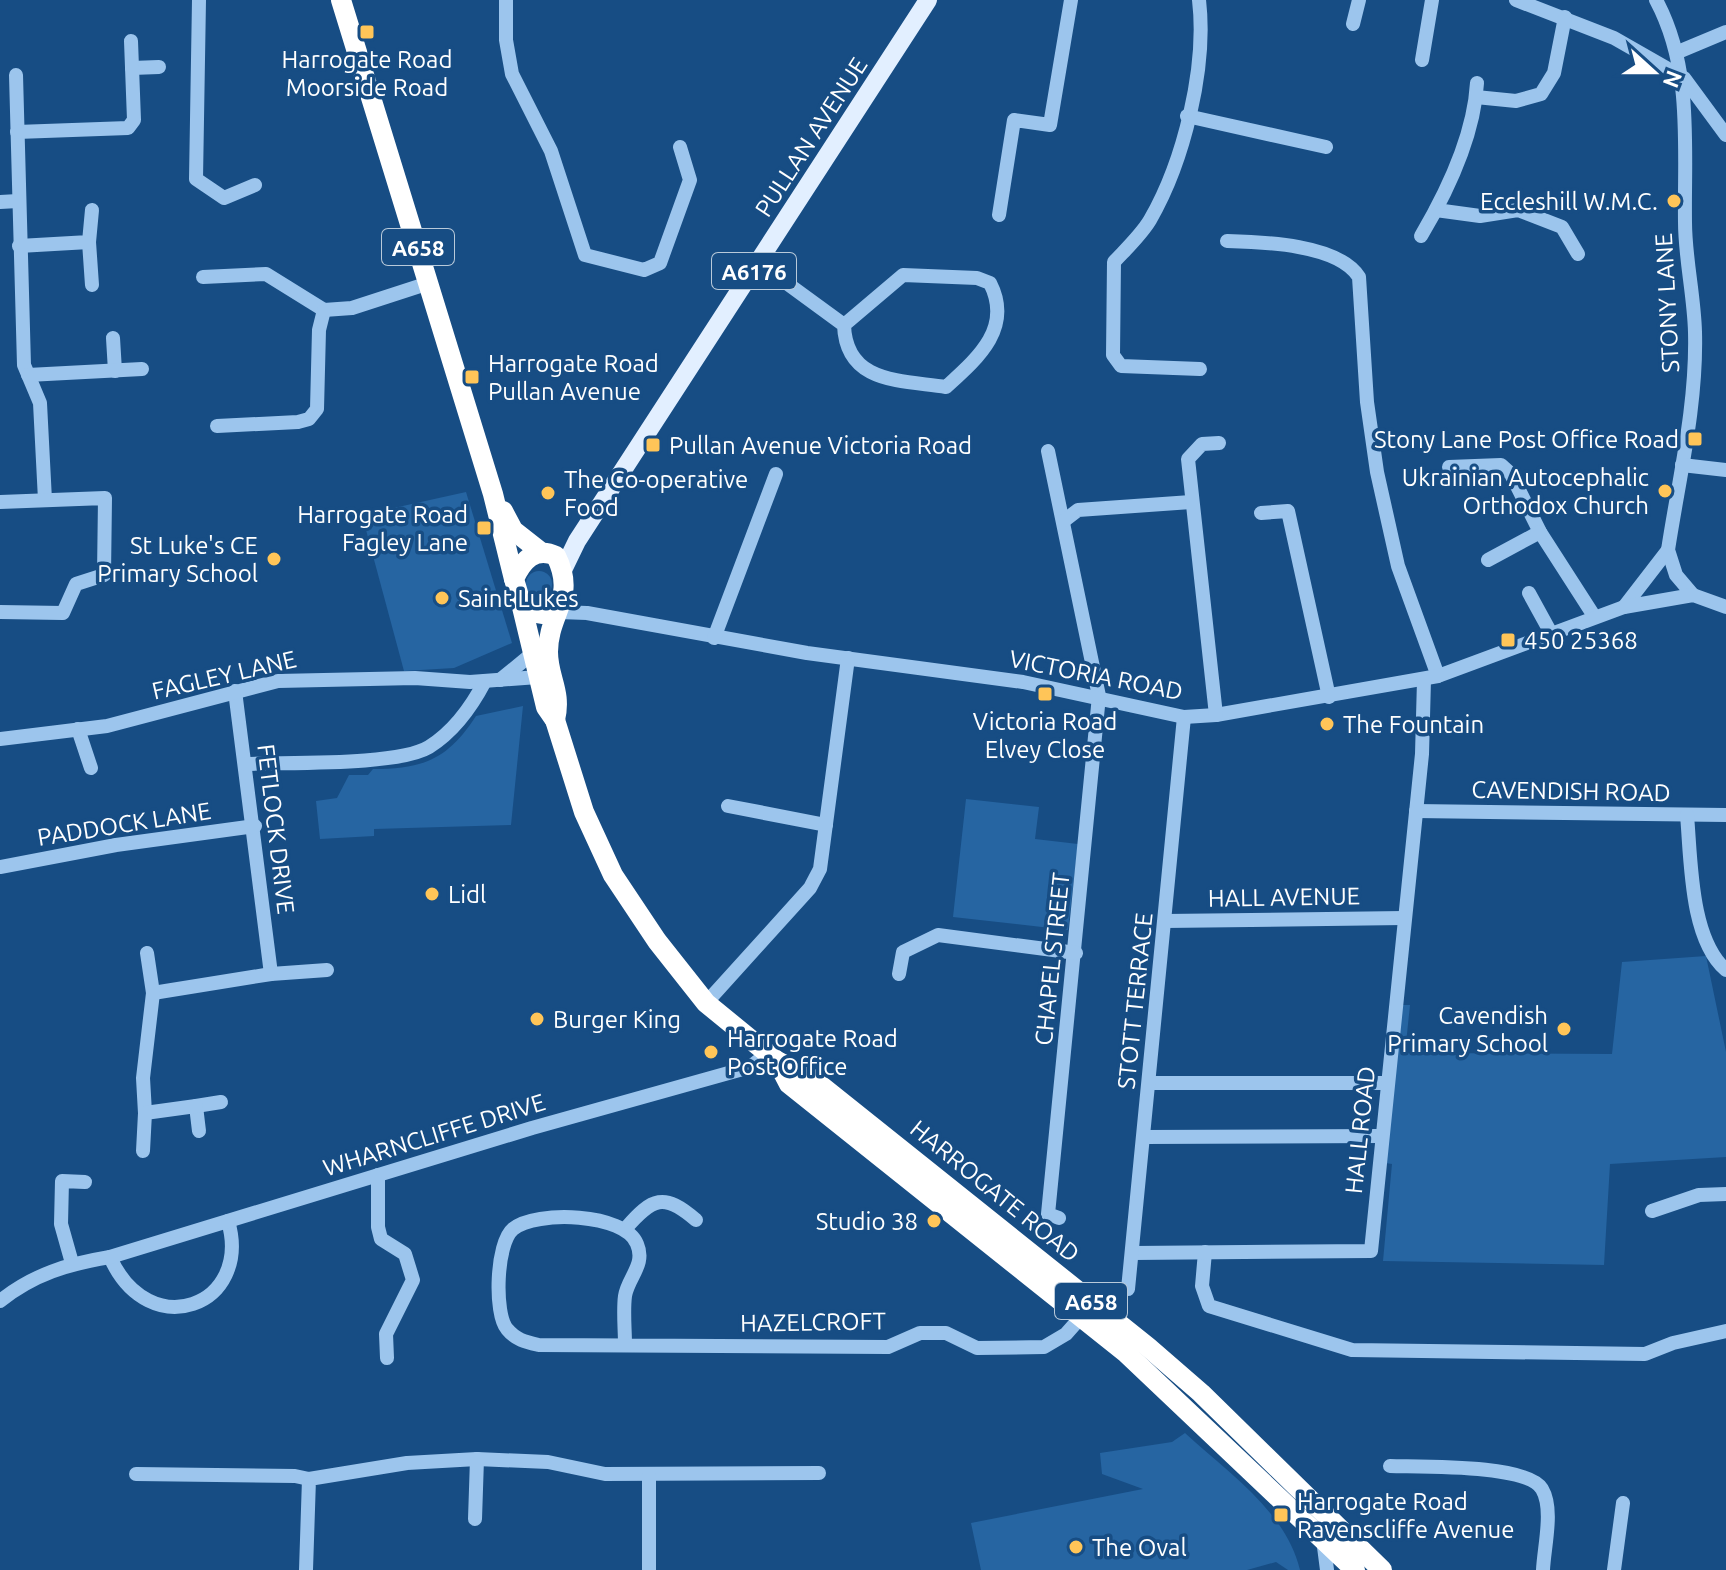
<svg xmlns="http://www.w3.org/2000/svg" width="1726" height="1570" font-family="Ubuntu,sans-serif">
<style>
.green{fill:#2665a2}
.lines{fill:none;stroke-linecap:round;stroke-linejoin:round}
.minor{stroke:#9cc5ed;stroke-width:14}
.major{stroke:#e2efff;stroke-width:18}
.highway{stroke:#fff;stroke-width:20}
.poi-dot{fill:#ffc558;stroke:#174d84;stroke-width:3}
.labels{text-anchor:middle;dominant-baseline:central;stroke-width:7;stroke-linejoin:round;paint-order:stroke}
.shield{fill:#174d84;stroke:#b9cada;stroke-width:2}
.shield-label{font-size:22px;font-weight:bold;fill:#fff}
.poi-label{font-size:24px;fill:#fff;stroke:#174d84;text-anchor:start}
.street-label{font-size:24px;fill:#fff;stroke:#174d84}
</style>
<rect width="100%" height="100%" fill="#174d84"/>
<g class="green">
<path d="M466,492L512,643L454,668L404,671L362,515Z"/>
<circle cx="539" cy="584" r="13"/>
<path d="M523,706L511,825L374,829V836L320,839L316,801L337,798L349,775H368L373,769C424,769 448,759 476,716Z"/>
<path d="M966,799L1039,807L1035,839L1078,844L1068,930L953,917Z"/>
<path d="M1706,956L1726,1052V1157L1610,1164L1604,1265L1383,1261L1392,1164L1385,1163L1402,1005H1410L1405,1053L1612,1054L1622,962Z"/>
<path d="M1185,1433C1228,1473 1286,1511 1300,1570H1288L1276,1562L1247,1570H981L971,1523L1143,1489L1102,1474L1100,1453L1172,1442Z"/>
</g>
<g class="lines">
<g class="minor">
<path d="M199,0L196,179L224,198L255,185"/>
<path d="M506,0V40L512,74L551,151L585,255L644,270L660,263L690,180L680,147"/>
<path d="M1199,0C1207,67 1184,161 1150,220C1141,235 1126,249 1114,262L1113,355L1121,366L1200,369"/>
<path d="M1516,0L1614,38L1684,78L1726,135"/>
<path d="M1656,0C1693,69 1684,146 1685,222C1685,258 1694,295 1695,332C1697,405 1679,478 1668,550L1676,575L1693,595"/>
<path d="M1353,24L1359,0"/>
<path d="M1678,52L1726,32"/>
<path d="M1422,60L1432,0"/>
<path d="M132,68L159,67"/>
<path d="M16,75L24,365L40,403L45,500"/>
<path d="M1476,97L1516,101L1541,94L1554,73L1565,17"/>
<path d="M1187,116L1326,147"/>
<path d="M17,132L128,128L134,120L131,41"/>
<path d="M0,202L18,201"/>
<path d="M1436,210L1480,216L1518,210L1562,227L1578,254"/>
<path d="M999,215L1014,120L1050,125L1071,0"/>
<path d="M1421,236C1447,192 1474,135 1477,83"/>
<path d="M1227,241C1263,242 1338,244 1359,277L1367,402L1377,472L1398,566L1438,676"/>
<path d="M89,242L92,285"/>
<path d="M19,246L89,242L92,210"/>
<path d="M759,263L844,325C846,384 901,380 946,387C978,358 1013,328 990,283L977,278L903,275L844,325"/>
<path d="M203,277L266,274L324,310L319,330L317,409L309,419L298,422L217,426"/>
<path d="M324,310L352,308L429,283"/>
<path d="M113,338L115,371"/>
<path d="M28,375L142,369"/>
<path d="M1048,451L1099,696L1048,1214L1059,1218"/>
<path d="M1682,465L1726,470"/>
<path d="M1449,467L1501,465L1511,474L1540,532L1594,616"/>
<path d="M0,502L105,498L104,575L76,584L63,613L0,612"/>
<path d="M1261,513L1288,511L1329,697"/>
<path d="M1065,520L1078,510L1191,502"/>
<path d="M1488,560L1540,532"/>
<path d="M1529,593L1552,635"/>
<path d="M1624,607L1668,550"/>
<path d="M559,612L587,613L807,653L1023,682L1184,717L1216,715L1438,676L1624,607L1693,595L1726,607"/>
<path d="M714,638L776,474"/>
<path d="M500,680L533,653"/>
<path d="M235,691L271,974"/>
<path d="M1216,715L1188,459L1202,444L1219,443"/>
<path d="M78,729L91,768"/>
<path d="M0,739L107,726L278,681L415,678L470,682L538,677L543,673"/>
<path d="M245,764C286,762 398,766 429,747C453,732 472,706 485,681"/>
<path d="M728,806L826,825"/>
<path d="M1416,811L1726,815"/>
<path d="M1687,815C1691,860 1690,939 1726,970"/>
<path d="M0,867L116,845L255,826"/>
<path d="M1165,921L1404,918"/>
<path d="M899,974L903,952L938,935L1076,953"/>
<path d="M153,993L271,974L327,970"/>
<path d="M706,1003L810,888L820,869L848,658"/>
<path d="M1149,1083H1387"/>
<path d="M145,1113L143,1078L153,993L147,953"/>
<path d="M199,1131L196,1106L221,1102"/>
<path d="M1144,1137L1381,1136"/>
<path d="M143,1151L145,1113L196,1106"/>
<path d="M378,1175V1227L381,1239L405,1254L413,1280L386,1334L387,1358"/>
<path d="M1652,1211L1699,1195L1726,1194"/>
<path d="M626,1228C652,1198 664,1192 696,1220"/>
<path d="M1205,1252L1202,1286L1209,1306L1352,1350L1645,1354L1673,1343L1726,1331"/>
<path d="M1133,1253L1371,1251L1422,754L1424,680"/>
<path d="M110,1257C149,1345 253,1306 228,1221"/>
<path d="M72,1263L61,1224L62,1181L85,1182"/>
<path d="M1128,1289L1184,717"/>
<path d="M0,1301C34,1274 68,1264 110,1257L532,1128L750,1067L768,1053"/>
<path d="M625,1345C625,1329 623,1311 625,1296C628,1277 646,1265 637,1244C625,1213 536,1210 513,1229C496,1243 494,1314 507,1329C516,1340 526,1342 539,1345L888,1347L920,1333H946L977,1348L1044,1347L1066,1334L1081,1317"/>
<path d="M1390,1466C1419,1467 1528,1464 1542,1489C1554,1509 1544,1547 1543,1570"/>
<path d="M136,1474L295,1476L309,1479"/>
<path d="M475,1519L477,1459"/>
<path d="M1323,1539L1327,1570"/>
<path d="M306,1570L309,1479L407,1463L477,1459L548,1462L605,1474L819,1473"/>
<path d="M649,1570V1476"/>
<path d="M1614,1570L1623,1503"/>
</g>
<path class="major" d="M562,572L577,541L928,0"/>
<g class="highway">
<path d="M341,0L493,494L514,579"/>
<path d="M503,511L513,530L541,552"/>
<path d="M521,603L546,707L555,720L584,812L613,875L657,941L706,1003L777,1061L814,1080L1148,1347L1201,1393L1382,1570"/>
<path d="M554,616L536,613L521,603L514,579C522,561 535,546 556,556C577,598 548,613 548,652C548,678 562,691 555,720"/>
<path d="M777,1061L789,1084L1126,1353L1355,1570"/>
</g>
</g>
<g class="poi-dot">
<rect x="359" y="24" width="16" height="16" rx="4"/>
<circle cx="1674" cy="201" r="8"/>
<rect x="464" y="369" width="16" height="16" rx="4"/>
<rect x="1687" y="431" width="16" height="16" rx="4"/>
<rect x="645" y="437" width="16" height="16" rx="4"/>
<circle cx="1665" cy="491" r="8"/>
<circle cx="548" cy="493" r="8"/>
<rect x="476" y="520" width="16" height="16" rx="4"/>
<circle cx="274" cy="559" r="8"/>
<circle cx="442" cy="598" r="8"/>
<rect x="1500" y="632" width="16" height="16" rx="4"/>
<rect x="1037" y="686" width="16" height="16" rx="4"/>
<circle cx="1327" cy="724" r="8"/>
<circle cx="432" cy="894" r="8"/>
<circle cx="537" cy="1019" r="8"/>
<circle cx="1564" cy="1029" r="8"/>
<circle cx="711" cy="1052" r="8"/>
<circle cx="934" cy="1221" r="8"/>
<rect x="1273" y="1507" width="16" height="16" rx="4"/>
<circle cx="1076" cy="1547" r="8"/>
</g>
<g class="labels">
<g class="shield">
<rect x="382" y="229" width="72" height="36" rx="6"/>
<rect x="712" y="253" width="84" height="36" rx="6"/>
<rect x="1055" y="1283" width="72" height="36" rx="6"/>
</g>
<g class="shield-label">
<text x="418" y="247">A658</text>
<text x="754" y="271">A6176</text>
<text x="1091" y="1301">A658</text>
</g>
<g class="poi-label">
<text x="367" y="59" text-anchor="middle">Harrogate Road<tspan x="367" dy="28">Moorside Road</tspan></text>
<text x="1658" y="201" text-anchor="end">Eccleshill W.M.C.</text>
<text x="488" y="363">Harrogate Road<tspan x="488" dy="28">Pullan Avenue</tspan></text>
<text x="1679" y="439" text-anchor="end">Stony Lane Post Office Road</text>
<text x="669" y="445">Pullan Avenue Victoria Road</text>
<text x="1649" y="477" text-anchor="end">Ukrainian Autocephalic<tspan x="1649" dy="28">Orthodox Church</tspan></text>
<text x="564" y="479">The Co-operative<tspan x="564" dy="28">Food</tspan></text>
<text x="468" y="514" text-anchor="end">Harrogate Road<tspan x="468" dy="28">Fagley Lane</tspan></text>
<text x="258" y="545" text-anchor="end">St Luke's CE<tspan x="258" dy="28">Primary School</tspan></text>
<text x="458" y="598">Saint Lukes</text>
<text x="1524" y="640">450 25368</text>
<text x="1045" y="721" text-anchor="middle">Victoria Road<tspan x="1045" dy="28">Elvey Close</tspan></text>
<text x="1343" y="724">The Fountain</text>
<text x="448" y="894">Lidl</text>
<text x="1548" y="1015" text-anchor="end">Cavendish<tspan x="1548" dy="28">Primary School</tspan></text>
<text x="553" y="1019">Burger King</text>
<text x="727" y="1038">Harrogate Road<tspan x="727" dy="28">Post Office</tspan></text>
<text x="918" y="1221" text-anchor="end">Studio 38</text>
<text x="1297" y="1501">Harrogate Road<tspan x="1297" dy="28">Ravenscliffe Avenue</tspan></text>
<text x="1092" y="1547">The Oval</text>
</g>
<g class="street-label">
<text transform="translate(811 137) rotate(-57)">PULLAN AVENUE</text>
<text transform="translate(1667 303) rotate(-93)">STONY LANE</text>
<text transform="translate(224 675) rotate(-13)">FAGLEY LANE</text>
<text transform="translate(1096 675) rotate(11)">VICTORIA ROAD</text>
<text transform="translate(1571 791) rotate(1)">CAVENDISH ROAD</text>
<text transform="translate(124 824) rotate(-9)">PADDOCK LANE</text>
<text transform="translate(276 829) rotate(83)">FETLOCK DRIVE</text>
<text transform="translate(1284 897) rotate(-1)">HALL AVENUE</text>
<text transform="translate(1052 959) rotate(-84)">CHAPEL STREET</text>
<text transform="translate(1135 1001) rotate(-84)">STOTT TERRACE</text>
<text transform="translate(1360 1130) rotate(-84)">HALL ROAD</text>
<text transform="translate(434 1135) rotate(-17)">WHARNCLIFFE DRIVE</text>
<text transform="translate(995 1191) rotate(39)">HARROGATE ROAD</text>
<text transform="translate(813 1322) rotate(-1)">HAZELCROFT</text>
</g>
</g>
<g transform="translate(1654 72) rotate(111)" stroke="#174d84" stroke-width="6" paint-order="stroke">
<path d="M0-6L14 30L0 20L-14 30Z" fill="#ffffff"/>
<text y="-12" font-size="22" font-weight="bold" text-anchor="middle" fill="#ffffff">N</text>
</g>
</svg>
